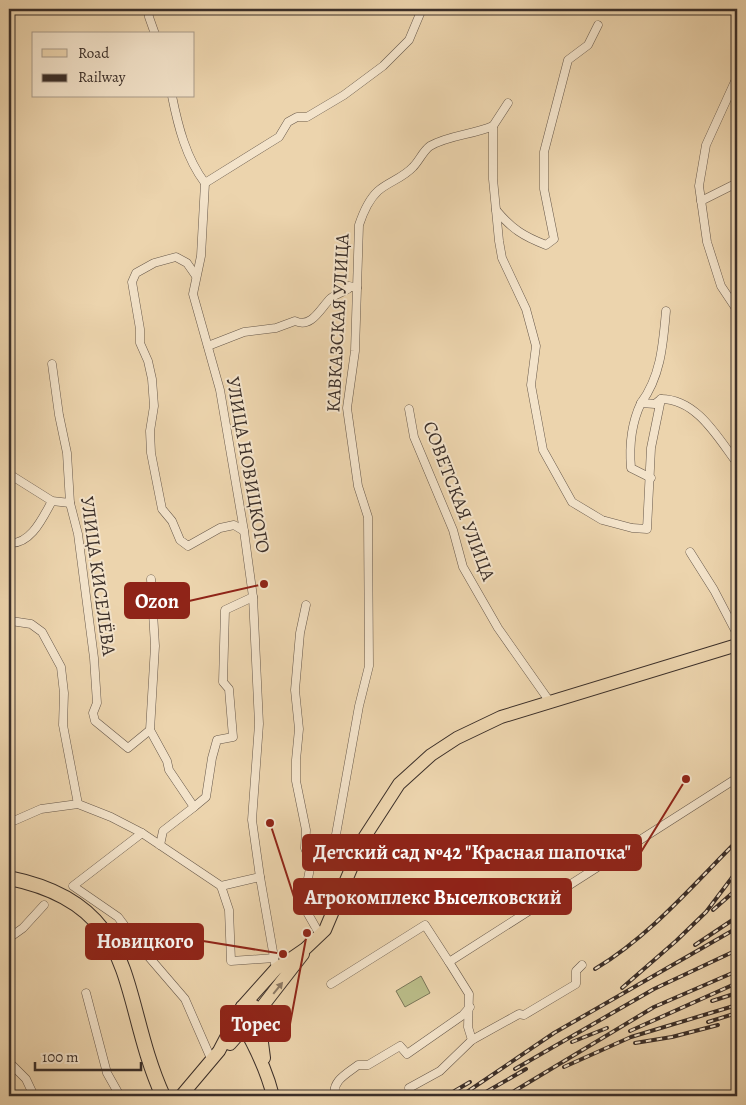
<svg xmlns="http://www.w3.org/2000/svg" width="746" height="1105" font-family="Alegreya,serif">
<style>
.park{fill:#babc88;stroke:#7a7658}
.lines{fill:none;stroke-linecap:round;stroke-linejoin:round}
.street-casing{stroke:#67584a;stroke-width:9}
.primary-casing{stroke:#3b2f29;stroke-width:14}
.highway-casing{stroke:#3b2f29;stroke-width:16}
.street{stroke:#f3e3ca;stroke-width:8}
.primary{stroke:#ecd4ad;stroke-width:12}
.highway{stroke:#ecd4ad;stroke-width:14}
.rail-casing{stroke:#3b2f29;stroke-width:4}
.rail{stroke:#f3e3ca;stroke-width:2;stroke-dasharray:5.5;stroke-linecap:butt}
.oneway{fill:#8b7964}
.labels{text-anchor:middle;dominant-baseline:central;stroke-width:4;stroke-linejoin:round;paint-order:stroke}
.street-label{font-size:19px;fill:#3b2f29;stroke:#f3e3ca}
.leader{fill:none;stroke:#8f2418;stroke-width:2}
.callout-dot{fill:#8f2418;stroke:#f3e3ca;stroke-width:2}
.callout{fill:#8f2418;stroke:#8f2418;stroke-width:2}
.callout-label{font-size:20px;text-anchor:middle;font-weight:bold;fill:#fff}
</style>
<rect width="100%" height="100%" fill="#ecd4ad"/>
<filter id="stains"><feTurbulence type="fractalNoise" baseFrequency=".004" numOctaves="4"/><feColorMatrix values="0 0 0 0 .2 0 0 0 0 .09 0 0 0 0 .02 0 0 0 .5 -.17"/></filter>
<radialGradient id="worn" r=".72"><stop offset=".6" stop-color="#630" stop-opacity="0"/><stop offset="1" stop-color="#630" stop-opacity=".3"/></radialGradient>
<path class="park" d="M421,976L430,993L405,1007L396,991Z"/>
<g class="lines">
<g class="street-casing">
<g id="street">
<path d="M148,9L149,17L155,34"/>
<path d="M737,77L706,145L699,186L707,242L721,286L737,310"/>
<path d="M172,96C178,126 186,158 205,183L201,256L193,294L220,390L244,531L253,597L259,724L252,820L260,877L276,969"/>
<path d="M508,103L493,126V179L499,241L502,258L526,309L536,346L531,385L543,450L572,502L602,520L632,528L647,529L651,448L661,399C697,399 718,438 737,463"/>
<path d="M205,183L279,137L288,122L297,117H307L344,95L383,66L409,40L422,9"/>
<path d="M701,201L737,183"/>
<path d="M496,210C512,229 523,236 546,245L554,239L544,189V152L568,60L588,45L598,25"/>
<path d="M196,276L187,263L176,257L154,263L136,273L132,282L140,329V343L148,361L152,379L154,406L150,431L151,453L162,509L172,521L180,540L188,546L220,528L234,525L244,531"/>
<path d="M208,346L244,332L276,328L295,321C312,329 321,307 331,298C336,294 343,292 348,289L349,286L357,288"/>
<path d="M52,364L59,415L67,453L70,503L78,534L94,658L97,703L93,713L95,721L128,748L150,730"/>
<path d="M661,399L655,404L641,403C661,376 663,344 666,311"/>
<path d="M641,403C631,424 629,445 631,468L651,478"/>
<path d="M409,409L414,437L453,530L463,567L498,628L550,702"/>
<path d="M9,474L52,501L70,503"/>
<path d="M9,543C31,545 43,517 52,501"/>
<path d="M690,552L714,590L737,634"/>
<path d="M151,579L155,646L150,730L167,761L169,770L194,807L163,831L160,845"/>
<path d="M306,605L300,633L295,690L299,729L296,760V781L306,830L305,848L311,863"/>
<path d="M11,621L31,624L42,632L61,667L64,693L63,725L78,804"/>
<path d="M194,807L206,797L212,758L217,740L233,737L229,689L223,682L225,610L253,597"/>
<path d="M9,823L41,809L78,804L111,817L142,833L221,886L229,910L231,961L274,958"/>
<path d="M142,833L73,886L118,917L142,949L185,999L212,1061"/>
<path d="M221,886L260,877"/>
<path d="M320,935L303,905L311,863L330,855L335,840L359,706L369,666L368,517L358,486L347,408L355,351L359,225C363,213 368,200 378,191C388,182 403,178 413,167C419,161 423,151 430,146C449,135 472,135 493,126"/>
<path d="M9,938L23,928L44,905"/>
<path d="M449,962L469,994L468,1027L472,1040"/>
<path d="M331,984L425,925L449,962L737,778"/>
<path d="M86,993L107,1073L120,1096"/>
<path d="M9,1062L26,1079L34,1096"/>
<path d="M409,1088L440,1071L472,1040L519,1014L524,1015L576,984V971L582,965"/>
<path d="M335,1096C331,1081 348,1073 358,1065H368L400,1046L407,1054L463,1015L470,1007"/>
</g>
</g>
<g class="primary-casing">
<g id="primary">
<path d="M230,1044L258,1012L257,1008L251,1004L242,1007L239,1019C254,1044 266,1068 273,1096"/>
<path d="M264,1058L258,1012L303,954"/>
<path d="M181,1096L219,1051L242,1007L276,969L305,949L325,930L364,838L399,784L431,755L457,738L501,717L737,645"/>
</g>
</g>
<g class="highway-casing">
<path id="highway" d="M9,878C143,905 118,997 163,1096"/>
</g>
<use href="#street" class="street"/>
<use href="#primary" class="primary"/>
<use href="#highway" class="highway"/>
<g class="rail-casing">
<g id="rail">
<path d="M713,910L737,889"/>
<path d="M695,945L737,917"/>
<path d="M595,969C650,936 693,885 737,841"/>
<path d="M622,988L676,941L706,912L737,871"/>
<path d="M712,1001L737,993"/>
<path d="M708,1022L737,1013"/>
<path d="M630,1031L737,983"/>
<path d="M572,1042L607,1028"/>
<path d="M635,1043L672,1037L718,1025"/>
<path d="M564,1067L631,1037L737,1005"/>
<path d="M515,1069L654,989L737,950"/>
<path d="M446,1096L470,1082"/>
<path d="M461,1096L554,1033L737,928"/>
<path d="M479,1096L526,1069"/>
<path d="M506,1096L654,1007L737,971"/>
</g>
</g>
<use href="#rail" class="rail"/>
</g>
<defs><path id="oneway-solid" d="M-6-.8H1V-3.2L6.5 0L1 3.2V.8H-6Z" transform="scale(1.25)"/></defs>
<use class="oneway" href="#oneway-solid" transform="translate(278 988) rotate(-51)"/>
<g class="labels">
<g class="street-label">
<text transform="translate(338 323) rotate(-87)">КАВКАЗСКАЯ УЛИЦА</text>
<text transform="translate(248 465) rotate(80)">УЛИЦА НОВИЦКОГО</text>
<text transform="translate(459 501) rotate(69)">СОВЕТСКАЯ УЛИЦА</text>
<text transform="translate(98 576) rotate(82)">УЛИЦА КИСЕЛЁВА</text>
</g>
</g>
<path class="leader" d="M264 584L189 601M686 779L641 852M270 823L294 897M283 954L203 941M307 933L290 1024"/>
<g class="callout-dot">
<circle cx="264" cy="584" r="5"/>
<circle cx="686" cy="779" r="5"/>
<circle cx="270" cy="823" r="5"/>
<circle cx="283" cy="954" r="5"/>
<circle cx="307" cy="933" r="5"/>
</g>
<g class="callout">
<rect x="125" y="583" width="64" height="35" rx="5"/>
<rect x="303" y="835" width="338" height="35" rx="5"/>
<rect x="294" y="879" width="277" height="35" rx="5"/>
<rect x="86" y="924" width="117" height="35" rx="5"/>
<rect x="221" y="1006" width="69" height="35" rx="5"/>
</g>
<g class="callout-label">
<text x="157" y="608">Ozon</text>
<text x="472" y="859">Детский сад №42 "Красная шапочка"</text>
<text x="433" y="904">Агрокомплекс Выселковский</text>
<text x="145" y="948">Новицкого</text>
<text x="256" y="1031">Торес</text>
</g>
<rect width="746" height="1105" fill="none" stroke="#ecd4ad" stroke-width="30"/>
<rect x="10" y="10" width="726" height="1085" fill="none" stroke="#3b2f29" stroke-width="2.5"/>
<rect x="15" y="15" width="716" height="1075" fill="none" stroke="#3b2f29"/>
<rect x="32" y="32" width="162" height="65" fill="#f3e3ca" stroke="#a99b8a"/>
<rect x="42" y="49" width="25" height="8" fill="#ecd4ad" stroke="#a99b8a"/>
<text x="78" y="58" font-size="15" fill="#3b2f29">Road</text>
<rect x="42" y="74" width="25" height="8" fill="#3b2f29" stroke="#a99b8a"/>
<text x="78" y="82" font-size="15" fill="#3b2f29">Railway</text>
<path d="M35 1062v8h106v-8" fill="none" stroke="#3b2f29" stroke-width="2.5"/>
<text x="42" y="1062" font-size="15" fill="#3b2f29" stroke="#f3e3ca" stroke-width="4" paint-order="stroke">100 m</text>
<rect width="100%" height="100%" filter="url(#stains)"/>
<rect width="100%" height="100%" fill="url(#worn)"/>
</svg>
